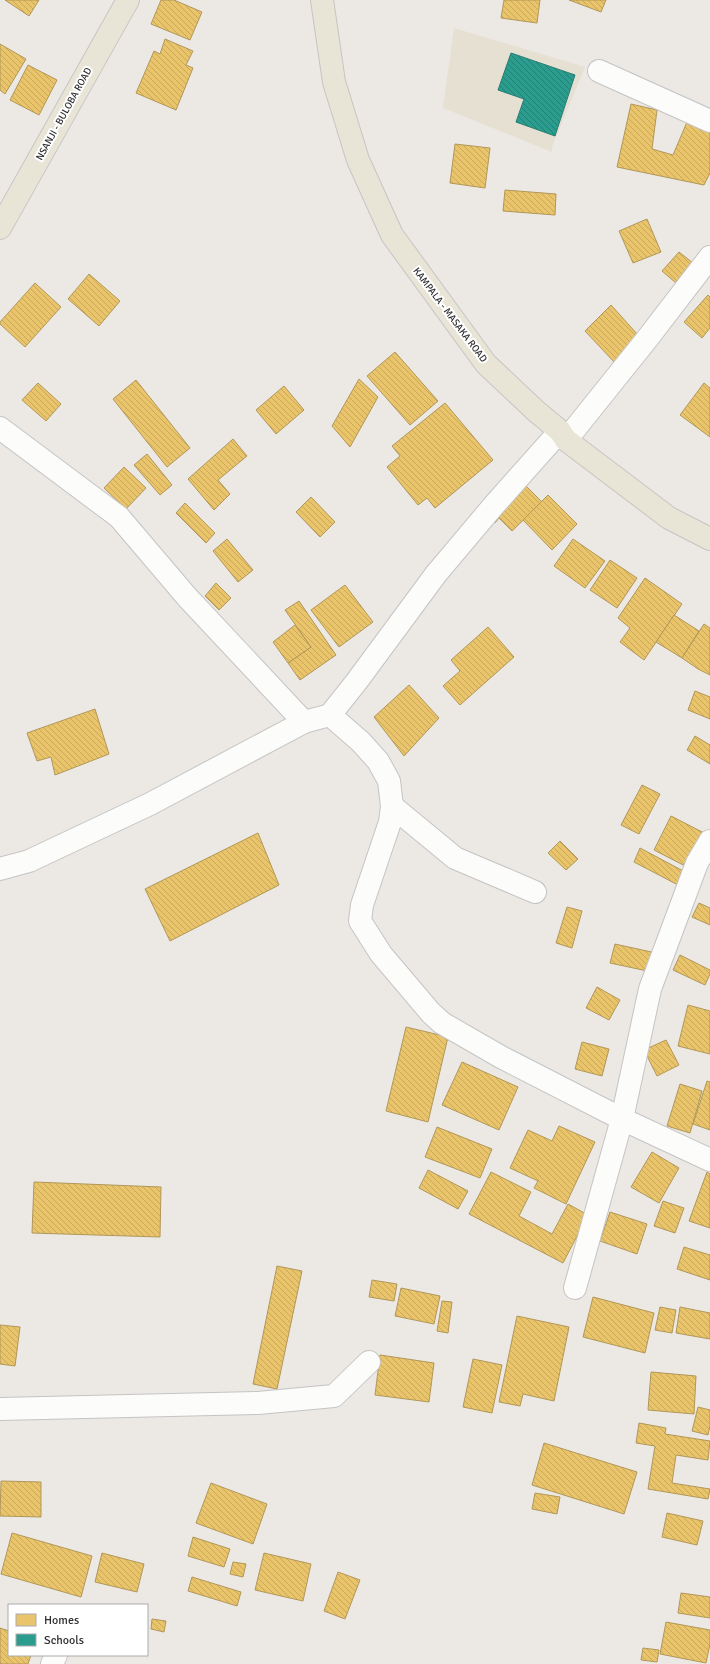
<svg xmlns="http://www.w3.org/2000/svg" width="710" height="1664" font-family="Signika,sans-serif">
<style>
.education{fill:#e6e0d3}
.homes{fill:url(#homes-back-hatch);stroke:#b19758}
.schools{fill:url(#schools-back-hatch);stroke:#2b7c72}
.lines{fill:none;stroke-linecap:round;stroke-linejoin:round}
.minor-casing{stroke:#c5c4c5;stroke-width:24}
.major-casing{stroke:#c6c5c4;stroke-width:24}
.minor{stroke:#fcfcfb;stroke-width:22}
.major{stroke:#e8e4d6;stroke-width:22}
.labels{text-anchor:middle;dominant-baseline:central;stroke-width:4;stroke-linejoin:round;paint-order:stroke}
.street-label{font-size:10px;fill:#2e2e2e;stroke:#fff}
</style>
<defs>
<pattern id="homes-back-hatch" width="6" height="6" patternUnits="userSpaceOnUse"><rect width="6" height="6" fill="#e9c46a"/><path d="M-1 5l2 2M0 0l6 6M5-1l2 2" fill="none" stroke="#c8a95c"/></pattern>
<pattern id="schools-back-hatch" width="6" height="6" patternUnits="userSpaceOnUse"><rect width="6" height="6" fill="#2a9d8f"/><path d="M-1 5l2 2M0 0l6 6M5-1l2 2" fill="none" stroke="#248075"/></pattern>
</defs>
<rect width="100%" height="100%" fill="#ece8e4"/>
<path class="education" d="M454,28L585,67L552,147V152L443,108Z"/>
<g class="homes">
<path d="M5,0H39L29,16Z"/>
<path d="M161,0H174L202,12L190,40L151,24Z"/>
<path d="M504,0H540L537,23L501,18Z"/>
<path d="M569,0H606L601,12Z"/>
<path d="M165,39L193,51L186,65L193,68L176,110L136,93L154,51L160,54Z"/>
<path d="M0,44L26,59L5,94L0,90Z"/>
<path d="M28,65L57,80L39,115L10,100Z"/>
<path d="M631,104L657,110L652,149L673,155L687,122L710,133V173L704,185L617,167Z"/>
<path d="M455,144L490,148L485,188L450,183Z"/>
<path d="M505,190L556,194L555,215L503,211Z"/>
<path d="M647,219L661,252L633,263L619,231Z"/>
<path d="M679,252L693,263L676,283L662,271Z"/>
<path d="M89,274L120,301L99,326L68,299Z"/>
<path d="M35,283L61,307L25,347L0,324V322Z"/>
<path d="M708,295L710,297V328L702,338L684,322Z"/>
<path d="M611,305L638,335L616,364L585,331Z"/>
<path d="M395,352L438,401L410,425L367,376Z"/>
<path d="M359,379L378,397L350,447L332,426Z"/>
<path d="M136,380L190,448L167,467L113,399Z"/>
<path d="M38,383L61,404L46,421L22,400Z"/>
<path d="M704,383L710,388V437L680,415Z"/>
<path d="M284,386L304,410L276,434L256,410Z"/>
<path d="M445,403L493,460L435,508L427,498L418,505L387,467L400,456L392,446Z"/>
<path d="M233,439L247,456L218,480L230,494L214,510L188,479Z"/>
<path d="M147,454L172,485L160,495L134,465Z"/>
<path d="M124,467L146,488L126,509L104,488Z"/>
<path d="M521,481L542,502L512,531L499,518L495,523L487,515Z"/>
<path d="M548,495L577,524L552,550L523,520Z"/>
<path d="M311,497L335,522L320,537L296,512Z"/>
<path d="M185,503L215,533L206,543L176,513Z"/>
<path d="M227,539L253,570L238,582L213,551Z"/>
<path d="M573,539L605,561L585,588L554,566Z"/>
<path d="M610,560L637,578L617,608L590,590Z"/>
<path d="M645,578L682,604L644,660L620,642L630,628L618,618Z"/>
<path d="M216,583L231,598L219,610L205,596Z"/>
<path d="M345,585L373,622L339,647L311,610Z"/>
<path d="M299,601L336,655L300,680L288,663L311,647L285,610Z"/>
<path d="M674,615L699,631L682,658L656,642Z"/>
<path d="M704,624L710,628V675L698,669L682,658Z"/>
<path d="M295,625L311,647L288,663L273,642Z"/>
<path d="M488,627L514,657L460,705L443,686L460,671L451,660Z"/>
<path d="M409,685L439,718L404,756L374,717Z"/>
<path d="M695,691L710,697V719L688,710Z"/>
<path d="M95,709L109,754L55,775L51,757L37,761L27,733Z"/>
<path d="M695,736L710,745V764L687,750Z"/>
<path d="M642,785L660,794L639,834L621,825Z"/>
<path d="M671,816L708,835L691,869L654,850Z"/>
<path d="M258,833L279,885L170,941L145,889Z"/>
<path d="M560,841L578,859L566,870L548,853Z"/>
<path d="M640,848L687,873L680,886L634,862Z"/>
<path d="M699,903L710,908V925L692,917Z"/>
<path d="M567,907L582,911L572,948L556,943Z"/>
<path d="M615,944L656,953L652,972L610,963Z"/>
<path d="M680,955L710,970V974L705,985L673,970Z"/>
<path d="M597,987L620,1000L609,1020L586,1008Z"/>
<path d="M688,1005L710,1011V1054L678,1046Z"/>
<path d="M406,1027L448,1037L428,1122L386,1111Z"/>
<path d="M666,1040L679,1065L657,1076L644,1050Z"/>
<path d="M582,1042L609,1049L602,1076L575,1069Z"/>
<path d="M462,1062L518,1087L499,1130L442,1105Z"/>
<path d="M707,1081L710,1082V1130L693,1124Z"/>
<path d="M680,1084L702,1091L690,1133L667,1126Z"/>
<path d="M559,1126L595,1142L566,1204L534,1188L538,1181L510,1168L528,1130L552,1141Z"/>
<path d="M437,1127L492,1149L480,1178L425,1157Z"/>
<path d="M652,1152L679,1168L659,1203L631,1187Z"/>
<path d="M428,1170L468,1191L458,1209L419,1188Z"/>
<path d="M491,1172L531,1192L519,1216L552,1234L568,1204L588,1215L563,1263L469,1214Z"/>
<path d="M707,1172L710,1174V1228L689,1221Z"/>
<path d="M34,1182L161,1187L160,1237L32,1233Z"/>
<path d="M663,1201L684,1208L675,1233L654,1226Z"/>
<path d="M610,1212L647,1224L637,1254L600,1241Z"/>
<path d="M684,1247L710,1255V1280L677,1269Z"/>
<path d="M277,1266L302,1271L277,1389L253,1384Z"/>
<path d="M372,1280L397,1284L394,1301L369,1297Z"/>
<path d="M401,1288L440,1296L434,1324L395,1316Z"/>
<path d="M593,1297L654,1313L645,1353L583,1337Z"/>
<path d="M442,1301L452,1302L448,1333L437,1331Z"/>
<path d="M660,1307L676,1310L672,1333L655,1330Z"/>
<path d="M680,1307L710,1313V1339L676,1333Z"/>
<path d="M517,1316L569,1327L554,1401L523,1394L520,1406L499,1402Z"/>
<path d="M0,1325L20,1327L15,1366L0,1364Z"/>
<path d="M380,1355L434,1363L429,1402L375,1395Z"/>
<path d="M473,1359L502,1365L492,1413L463,1407Z"/>
<path d="M651,1372L696,1376L694,1414L648,1410Z"/>
<path d="M698,1407L710,1410V1426L708,1435L692,1431Z"/>
<path d="M639,1423L666,1428L665,1434L710,1441L708,1460L676,1455L672,1483L710,1489L708,1499L648,1489L655,1446L636,1443Z"/>
<path d="M544,1443L637,1472L624,1514L532,1485Z"/>
<path d="M1,1481L41,1482V1517L0,1516Z"/>
<path d="M211,1483L267,1504L253,1544L196,1523Z"/>
<path d="M535,1493L560,1497L557,1514L532,1509Z"/>
<path d="M667,1513L703,1521L697,1545L662,1537Z"/>
<path d="M12,1533L92,1556L81,1597L1,1574Z"/>
<path d="M193,1537L230,1549L224,1567L188,1556Z"/>
<path d="M102,1553L144,1564L137,1592L95,1582Z"/>
<path d="M264,1553L311,1564L303,1601L255,1590Z"/>
<path d="M233,1562L246,1564L243,1577L230,1574Z"/>
<path d="M338,1572L360,1580L345,1619L324,1611Z"/>
<path d="M192,1577L241,1592L237,1606L188,1591Z"/>
<path d="M681,1593L710,1597V1618L678,1613Z"/>
<path d="M152,1619L166,1621L164,1632L151,1629Z"/>
<path d="M666,1622L710,1630V1644L706,1663L660,1654Z"/>
<path d="M0,1628L9,1631V1655H31L28,1664H0Z"/>
<path d="M643,1648L659,1650L657,1662L641,1660Z"/>
</g>
<path class="schools" d="M511,53L575,75L555,136L516,122L524,99L498,90Z"/>
<g class="lines">
<g class="minor-casing">
<g id="minor">
<path d="M599,71L710,121"/>
<path d="M0,428L119,517L187,597L304,722"/>
<path d="M566,440L647,339L710,257"/>
<path d="M330,715L361,742L378,761L389,781L392,806L390,822L362,905L360,921L381,954L431,1013L442,1023L501,1057L622,1119L710,1160"/>
<path d="M392,806L455,858L535,892"/>
<path d="M0,869L29,861L150,804L304,722L330,715L357,681L436,574L495,504L560,431"/>
<path d="M575,1288L622,1119L650,989L697,863L710,841"/>
<path d="M0,1409L258,1403L334,1396L369,1362"/>
<path d="M52,1664L56,1655"/>
</g>
</g>
<g class="major-casing">
<g id="major">
<path d="M322,0L334,82L358,160L392,235L486,364L537,412L560,431L566,440L669,518L710,539"/>
<path d="M0,228L128,0"/>
</g>
</g>
<use href="#minor" class="minor"/>
<use href="#major" class="major"/>
</g>
<g class="labels">
<g class="street-label">
<text transform="translate(64 114) rotate(-61)">NSANJI - BULOBA ROAD</text>
<text transform="translate(450 315) rotate(53)">KAMPALA - MASAKA ROAD</text>
</g>
</g>
<rect x="8" y="1604" width="140" height="52" fill="#ffffff" stroke="#ababab"/>
<rect x="16" y="1614" width="20" height="12" fill="#e9c46a" stroke="#ababab"/>
<text x="44" y="1624" font-size="12" fill="#2e2e2e">Homes</text>
<rect x="16" y="1634" width="20" height="12" fill="#2a9d8f" stroke="#ababab"/>
<text x="44" y="1644" font-size="12" fill="#2e2e2e">Schools</text>
</svg>
